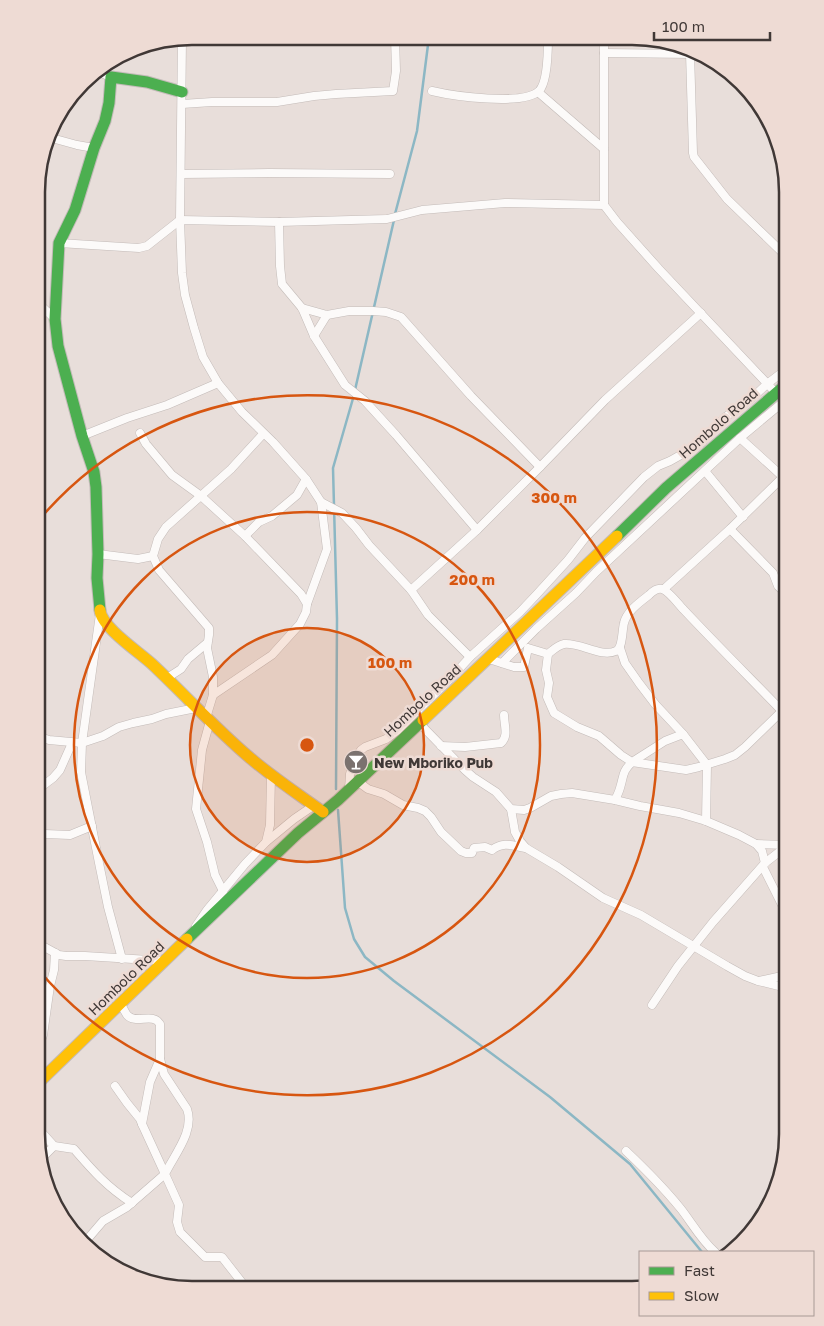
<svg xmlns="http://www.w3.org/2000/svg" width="824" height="1326" font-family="'Golos Text',sans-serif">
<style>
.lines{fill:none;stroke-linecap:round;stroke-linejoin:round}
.stream{stroke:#8cb7c4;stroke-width:2.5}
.street-casing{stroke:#c3bbb8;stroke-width:9}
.fast-casing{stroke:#c3bbb8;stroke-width:13}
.slow-casing{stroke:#c3bbb8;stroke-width:13}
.street{stroke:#fcfaf9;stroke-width:8}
.fast{stroke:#4caf50;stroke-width:11}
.slow{stroke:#ffc107;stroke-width:11}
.ring{fill:none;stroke:#d75610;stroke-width:2.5}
.labels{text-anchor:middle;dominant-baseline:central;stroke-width:5;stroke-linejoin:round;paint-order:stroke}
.street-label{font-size:14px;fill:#403836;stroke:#eedbd4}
.poi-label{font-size:14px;font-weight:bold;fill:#403836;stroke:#eedbd4;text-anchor:start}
.rim{fill:none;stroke:#403836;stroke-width:2.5}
.centre{fill:#d75610;stroke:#eedbd4;stroke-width:2.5}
.ring-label{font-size:15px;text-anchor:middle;font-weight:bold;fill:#d75610;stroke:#eedbd4;stroke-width:5;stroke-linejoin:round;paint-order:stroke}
</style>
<rect width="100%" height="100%" fill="#e8deda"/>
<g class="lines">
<g class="stream">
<path d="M395,214L417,131L429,37"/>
<path d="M355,390L394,220"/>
<path d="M336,789L337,619L333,468L354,395"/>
<path d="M338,810L345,908L354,939L365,957L394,981L550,1097L630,1164L702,1252"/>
</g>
<g class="street-casing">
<g id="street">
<path d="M604,37V205L617,222L659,269L776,393"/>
<path d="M182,38L180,220L182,273L185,295L194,328L203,357L218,383L242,412L273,442L306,479L321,502L327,549L307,604"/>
<path d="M604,53L693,54"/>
<path d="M690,53L693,153L694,157L727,199L788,258"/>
<path d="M96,71L111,77"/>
<path d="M432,91C453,96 523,106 539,91C548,82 548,49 548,37"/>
<path d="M538,92L604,149"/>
<path d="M182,104L212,102H277L314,96L336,94L393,91L396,71L395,37"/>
<path d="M48,137L77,145L94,148"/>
<path d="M181,174L269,173L390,174"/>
<path d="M279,222L387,219L422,210L505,203L604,205"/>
<path d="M59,243L139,248L147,246L180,220L279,222L280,266L282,284L302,308L314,336L345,385L365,401L396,435L477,530"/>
<path d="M37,302L55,319"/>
<path d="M302,308L327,315L349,311H373L386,312L401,317L471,396L540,467"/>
<path d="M314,336L327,315"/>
<path d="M140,433L146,444L172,475L201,496L245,536L259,522L272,516L297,495L306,479"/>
<path d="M82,436L127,418L167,405L218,383"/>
<path d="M740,438L783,477"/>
<path d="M705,471L743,517"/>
<path d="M321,502L342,513L356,528L369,545L411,590L428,615L470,657"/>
<path d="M730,529L773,573L778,586L788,596"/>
<path d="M98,554L138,559L153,556"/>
<path d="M664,589L730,529L783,477H788"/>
<path d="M411,590L477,530L540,467L605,400L701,313"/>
<path d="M100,614L82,743L81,772L99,863L108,907L122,959"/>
<path d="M620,648L625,663L639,683L655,704L683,734"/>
<path d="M548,654L546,670L549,683L547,697L554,713L577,727L599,736L621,755L632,762L665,741L683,734L707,765L706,821"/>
<path d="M489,659L514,667H524L528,648L548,654C553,650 558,645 564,644C580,642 601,658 616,651C623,648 622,630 624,623C627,611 640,602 649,595C652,592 657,588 662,589C669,591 679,605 684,610C716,644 749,677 782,711"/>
<path d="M502,663L536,629L576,593L596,572L740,438L788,398"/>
<path d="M167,678L181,669L188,659L207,643"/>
<path d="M213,695L272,655L300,624L306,612L307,604L301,594L245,536"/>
<path d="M206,718L213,695V677L207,648L209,635V628L159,570L153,556L158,539L166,527L231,469L263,434"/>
<path d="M210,721L202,750L196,809L207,842L215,875L223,891"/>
<path d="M419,723L465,770L473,777L496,792L511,809L524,810L530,808L551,796L561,794L572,793L615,800L640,806L679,813L706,821L739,835L756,844L762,851L765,863"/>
<path d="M37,736L49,740L82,743L103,736L119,727L133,723L152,719L166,714L196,708"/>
<path d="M441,746L465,747L501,743C509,736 504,725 504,715"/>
<path d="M357,781L368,789L384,794L403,805L418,808L425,811L431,817L441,832L461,851L466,853H472L474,848L485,847L492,850C504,841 513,846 526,848"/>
<path d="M349,789L350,774L354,761L361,750L365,747L386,739L398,730L450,679L470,657L520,612L537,594L568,560L585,538L644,477L658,466L670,461L693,448L702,442L724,418L751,399L767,384L788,368"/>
<path d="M37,790L53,778L60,770L72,743"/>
<path d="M615,800C617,796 619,792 620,788C624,775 622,772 632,762L686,770L699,767L725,759L735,755L745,747L782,711L788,707"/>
<path d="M511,809L515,832L520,841L526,848L558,867L603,898L641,915L727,966L745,976L758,981L787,988"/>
<path d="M37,841L45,834L70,835L92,826"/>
<path d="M266,842L294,819L313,806"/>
<path d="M756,844L788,845"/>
<path d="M763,867L787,915"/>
<path d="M196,926L207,910L245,864L266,842L270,825L271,774"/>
<path d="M37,943L59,955L66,956H85L165,961"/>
<path d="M759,981L782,976L787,971"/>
<path d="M121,1004C123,1008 125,1012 127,1015C136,1025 153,1012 160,1024V1059L164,1074L187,1109C195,1131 174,1155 165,1174L179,1205L177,1222L180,1232L205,1257H222L247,1289"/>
<path d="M652,1005L678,966L713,922L765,863L788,845"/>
<path d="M36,1055L43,1035L50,986L54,970L55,953"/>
<path d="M115,1086L127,1103L140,1119L142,1124"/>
<path d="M36,1126L54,1146L41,1159"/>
<path d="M54,1146L74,1149C93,1171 107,1187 132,1203"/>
<path d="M626,1151C645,1169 664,1188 681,1209C692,1223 701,1240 715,1252"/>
<path d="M85,1242L103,1221L127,1207L165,1174L142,1124L150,1082L160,1059"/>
</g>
</g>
<g class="fast-casing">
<g id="fast">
<path d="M617,536L666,488L788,383"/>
<path d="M100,610L97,578L98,554L96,487L94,472L82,436L58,346L55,319L59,243L75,210L94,148L105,121L109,103L111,77L147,82L182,92"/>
<path d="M187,939L298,833L338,800L423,720"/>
</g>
</g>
<g class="slow-casing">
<g id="slow">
<path d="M100,610C101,627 139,652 152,664C185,695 215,728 249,757C272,777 298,794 323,812"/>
<path d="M423,720L617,536"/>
<path d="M36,1085L187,939"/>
</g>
</g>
<use href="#street" class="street"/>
<use href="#fast" class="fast"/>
<use href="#slow" class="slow"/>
</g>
<circle cx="307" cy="745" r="117" fill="#d75610" fill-opacity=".12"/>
<g class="ring">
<circle cx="307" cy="745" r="117"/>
<circle cx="307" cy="745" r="233"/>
<path d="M39 520A350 350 0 1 1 37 968"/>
</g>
<defs>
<g id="bar-disc" transform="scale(1.25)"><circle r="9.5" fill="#7b726f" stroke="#eedbd4"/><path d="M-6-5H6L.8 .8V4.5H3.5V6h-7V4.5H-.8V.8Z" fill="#fff"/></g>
</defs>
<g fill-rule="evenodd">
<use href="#bar-disc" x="356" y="762"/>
</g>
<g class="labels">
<g class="street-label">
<text transform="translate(718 423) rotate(-41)">Hombolo Road</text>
<text transform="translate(422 700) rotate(-43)">Hombolo Road</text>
<text transform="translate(126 978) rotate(-44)">Hombolo Road</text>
</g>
<g class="poi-label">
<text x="374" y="762">New Mboriko Pub</text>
</g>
</g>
<path d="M0 0H824V1326H0ZM192 45H632A147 147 0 0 1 779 192V1134A147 147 0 0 1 632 1281H192A147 147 0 0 1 45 1134V192A147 147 0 0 1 192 45Z" fill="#eedbd4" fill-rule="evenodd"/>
<path class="rim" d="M192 45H632A147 147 0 0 1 779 192V1134A147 147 0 0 1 632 1281H192A147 147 0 0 1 45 1134V192A147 147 0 0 1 192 45Z"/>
<circle cx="307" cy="745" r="8" class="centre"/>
<g class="ring-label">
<text x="554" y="503">300 m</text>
<text x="472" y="585">200 m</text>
<text x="390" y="668">100 m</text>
</g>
<rect x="639" y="1251" width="175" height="65" fill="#eedbd4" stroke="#a89a95"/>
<rect x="649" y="1267" width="25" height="8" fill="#4caf50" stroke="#a89a95"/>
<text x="684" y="1276" font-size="15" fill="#403836">Fast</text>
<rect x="649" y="1292" width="25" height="8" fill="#ffc107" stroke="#a89a95"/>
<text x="684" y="1301" font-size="15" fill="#403836">Slow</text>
<path d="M654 32v8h116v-8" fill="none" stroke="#403836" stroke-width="2.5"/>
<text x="662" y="32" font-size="15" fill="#403836" stroke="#eedbd4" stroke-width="4" paint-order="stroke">100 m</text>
</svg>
